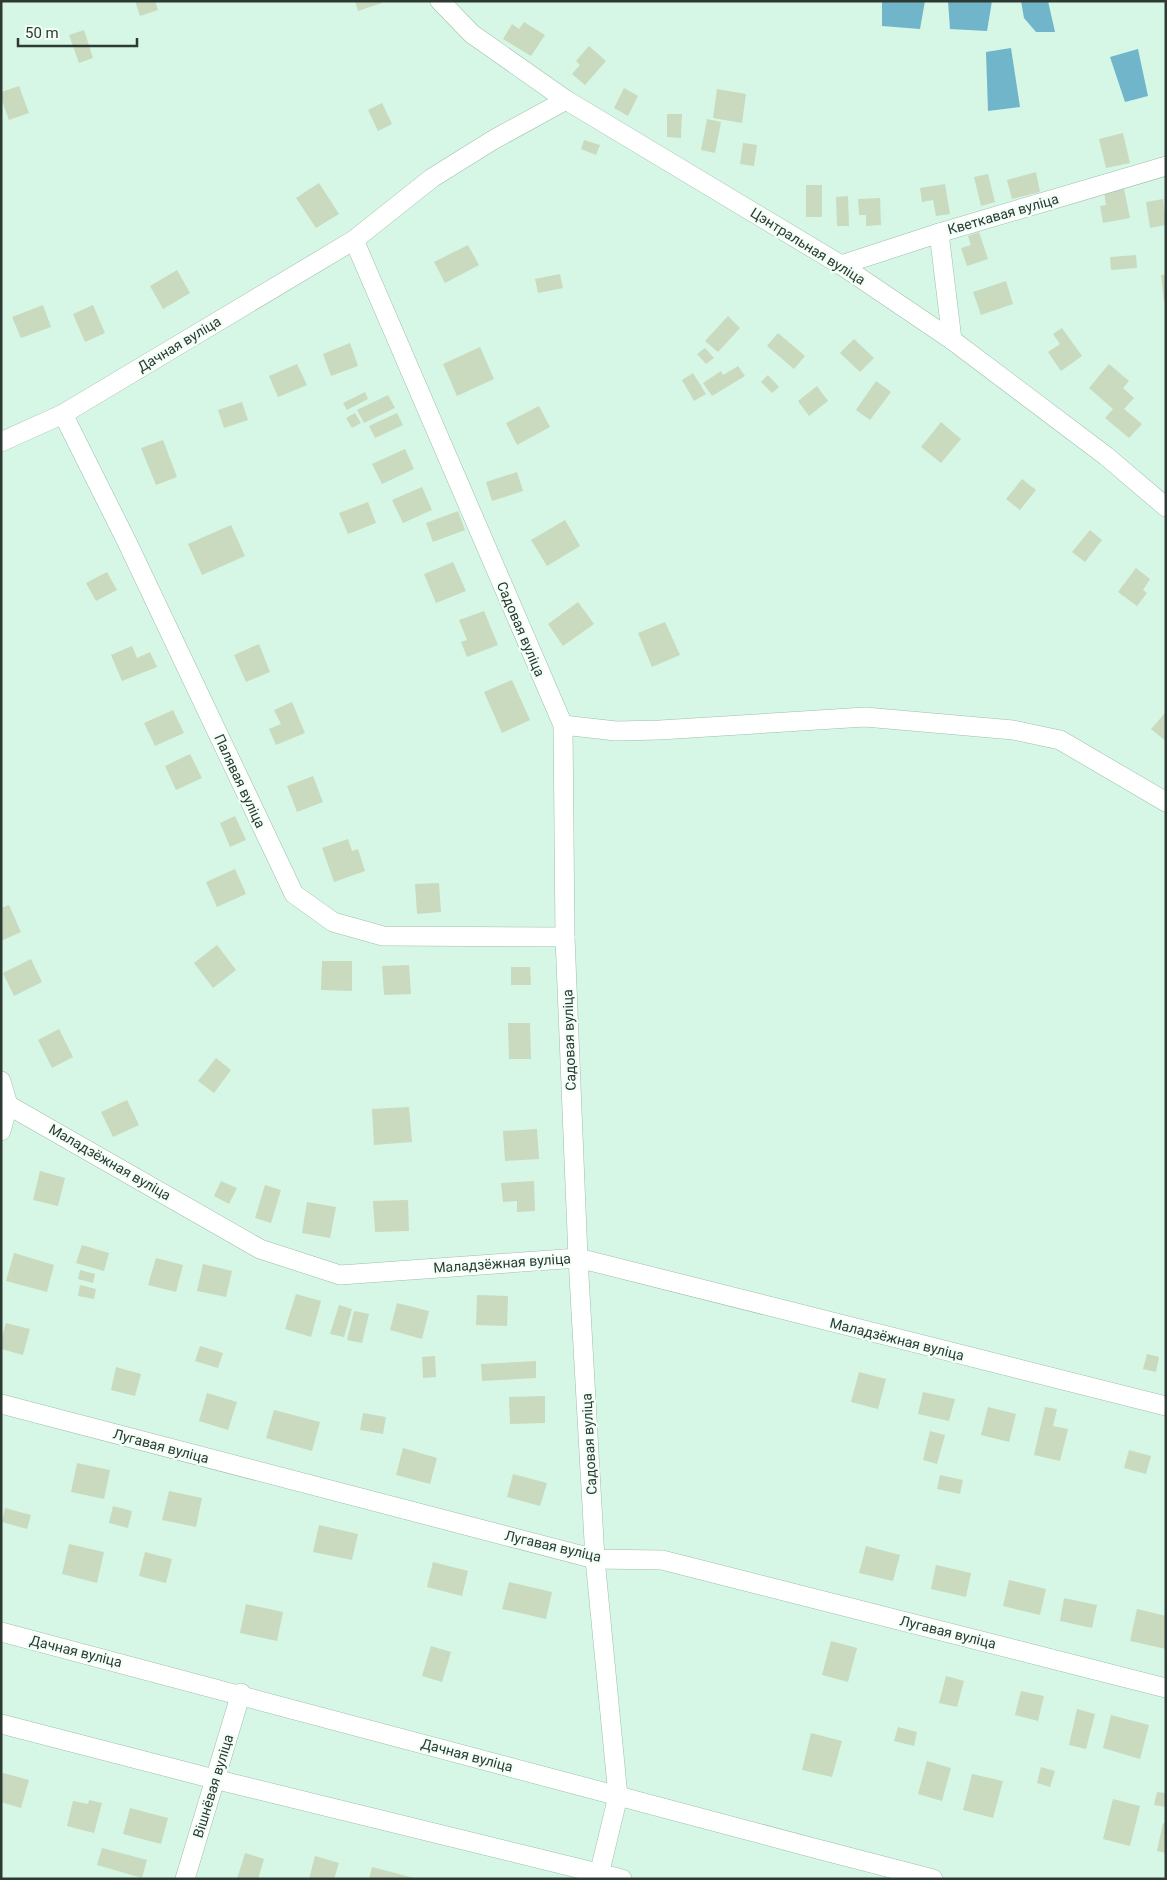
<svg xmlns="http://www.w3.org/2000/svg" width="1167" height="1880" font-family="Roboto,sans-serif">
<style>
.water{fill:#70b5c9}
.building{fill:#c9dabe}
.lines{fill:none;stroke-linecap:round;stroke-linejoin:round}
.minor-casing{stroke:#9ebead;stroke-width:20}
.minor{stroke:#fff;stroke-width:19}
.labels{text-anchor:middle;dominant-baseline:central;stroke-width:4.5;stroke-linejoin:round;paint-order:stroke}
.street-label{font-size:14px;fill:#2d3a33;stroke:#f2fff7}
</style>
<rect width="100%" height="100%" fill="#d6f7e5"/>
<g class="water">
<path d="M882,1H925L920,29L882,26Z"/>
<path d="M948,1H992L987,31L950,29Z"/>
<path d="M1021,1H1048L1055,32H1036L1024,18Z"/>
<path d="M1011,48L1020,107L988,111L986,52Z"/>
<path d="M1138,49L1148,96L1125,102L1110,57Z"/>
</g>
<g class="building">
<path d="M135,1H155L158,10L140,16Z"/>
<path d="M355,1H381L382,3L358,11Z"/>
<path d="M524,22L545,35L531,56L503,39L512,24L519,29Z"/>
<path d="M84,30L93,58L79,63L69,35Z"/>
<path d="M589,46L606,61L585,85L572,74L580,65L576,61Z"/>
<path d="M19,86L29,113L9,120L1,98V92Z"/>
<path d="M624,88L638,96L628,116L614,108Z"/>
<path d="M717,89L746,94L742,123L713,118Z"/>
<path d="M382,103L392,124L378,131L368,110Z"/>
<path d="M667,114H682L681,138L667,137Z"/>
<path d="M707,119L721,122L715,153L701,150Z"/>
<path d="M1123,133L1130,163L1106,168L1099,139Z"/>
<path d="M584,140L600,145L596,155L581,149Z"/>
<path d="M743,143L757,145L754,166L740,164Z"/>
<path d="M1036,172L1040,192L1012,199L1007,180Z"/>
<path d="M988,174L995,202L981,206L974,177Z"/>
<path d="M319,183L339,214L316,228L296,198Z"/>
<path d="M945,184L950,214L936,216L933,200L922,202L920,188Z"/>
<rect x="806" y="185" width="16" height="32"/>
<path d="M1124,189L1130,218L1103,223L1100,206L1106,205L1104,192Z"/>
<path d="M848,196L849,226H837L836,197Z"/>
<path d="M880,198L881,225L866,226V215H859L858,199Z"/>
<path d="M1163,199L1166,225L1150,228L1146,202Z"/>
<path d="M979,232L988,259L967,266L961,248L971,245L968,236Z"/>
<path d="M468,245L479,265L445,283L434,262Z"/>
<path d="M1136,255L1137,268L1111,270L1110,257Z"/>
<path d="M177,270L190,293L163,309L150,286Z"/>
<path d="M560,274L563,288L538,293L535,279Z"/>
<path d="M1161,275H1166V301L1164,302Z"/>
<path d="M1006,281L1013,304L981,315L973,292Z"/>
<path d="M43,305L51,327L21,338L12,317Z"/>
<path d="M93,305L105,333L85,342L73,314Z"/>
<path d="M728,316L740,328L718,352L705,341Z"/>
<path d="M1062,328L1082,356L1061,371L1048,352L1060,344L1053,334Z"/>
<path d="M778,333L805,356L794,369L767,346Z"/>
<path d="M854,339L874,358L860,372L840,353Z"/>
<path d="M350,343L358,366L331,376L323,354Z"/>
<path d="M480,347L494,379L457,396L443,364Z"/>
<path d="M705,348L714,358L706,364L697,354Z"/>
<path d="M297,364L307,385L278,397L269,376Z"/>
<path d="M1109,364L1129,381L1123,388L1134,398L1124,409L1142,424L1129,438L1105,418L1113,409L1089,388Z"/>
<path d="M738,366L745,376L712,396L703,383L721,371L723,375Z"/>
<path d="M693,373L706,394L694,401L682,380Z"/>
<path d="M768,375L779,387L772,393L761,382Z"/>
<path d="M876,381L891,392L870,420L856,410Z"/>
<path d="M817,386L828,401L809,416L798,401Z"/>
<path d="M365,392L368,399L347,410L343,403Z"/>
<path d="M388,395L395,408L364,423L357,410Z"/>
<path d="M242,402L248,420L224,428L218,410Z"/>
<path d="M539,406L550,427L517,445L506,423Z"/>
<path d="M355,413L361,423L352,428L346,418Z"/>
<path d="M397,413L403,425L375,438L369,426Z"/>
<path d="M941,422L961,439L941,463L921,447Z"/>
<path d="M163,440L177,477L156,485L141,448Z"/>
<path d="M405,449L414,469L382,484L372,464Z"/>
<path d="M517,472L523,491L492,501L486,482Z"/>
<path d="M1022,479L1036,490L1020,510L1006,499Z"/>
<path d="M422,487L432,510L403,523L392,500Z"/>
<path d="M368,502L376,523L348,534L339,513Z"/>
<path d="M458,511L465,530L433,542L426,523Z"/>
<path d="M565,520L580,546L547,566L531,540Z"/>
<path d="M231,525L245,556L202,575L188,544Z"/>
<path d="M1090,530L1102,540L1085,562L1072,552Z"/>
<path d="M453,562L466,591L436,603L424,574Z"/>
<path d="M1136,568L1150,579L1143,590L1147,593L1137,606L1118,592Z"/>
<path d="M107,572L117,590L96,601L86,583Z"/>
<path d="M578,602L594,624L563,646L548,624Z"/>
<path d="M484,611L498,645L467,657L461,642L467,640L459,620Z"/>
<path d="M665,622L680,655L652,667L638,633Z"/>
<path d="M259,644L270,672L246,682L234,655Z"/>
<path d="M132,646L137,658L150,652L157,667L122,681L111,655Z"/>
<path d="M512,680L530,720L502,733L484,692Z"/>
<path d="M292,702L305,733L276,745L269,729L281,724L274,710Z"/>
<path d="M173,710L184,733L155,746L144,723Z"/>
<path d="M1166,712V741L1151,729Z"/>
<path d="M190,754L202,778L176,790L165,766Z"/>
<path d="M313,776L323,802L297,812L287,786Z"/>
<path d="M235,816L246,840L230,847L220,823Z"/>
<path d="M348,839L352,851L358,849L365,871L334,882L322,848Z"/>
<path d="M235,869L246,894L217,907L206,882Z"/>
<path d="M439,883L441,912L417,914L415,884Z"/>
<path d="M9,905L21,932L1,941V908Z"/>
<path d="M217,945L236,970L213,988L194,963Z"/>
<path d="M31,959L42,982L14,996L3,973Z"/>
<path d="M322,961H352V991L321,990Z"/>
<path d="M409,965L411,994L384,995L382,966Z"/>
<path d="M511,967H530L531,985H511Z"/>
<path d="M508,1023H530L531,1059H509Z"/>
<path d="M59,1029L73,1057L52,1068L38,1040Z"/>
<path d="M216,1058L231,1070L214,1093L198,1081Z"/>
<path d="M127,1100L139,1125L113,1137L101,1112Z"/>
<path d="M409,1107L412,1142L374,1145L372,1109Z"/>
<path d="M537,1129L539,1159L505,1161L503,1131Z"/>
<path d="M40,1171L65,1178L58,1206L33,1200Z"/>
<path d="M221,1181L237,1188L229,1204L214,1196Z"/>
<path d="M534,1181L535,1211L517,1212V1201L503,1202L501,1183Z"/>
<path d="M265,1185L281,1190L271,1223L255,1218Z"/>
<path d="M408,1200L409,1231L375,1232L373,1201Z"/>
<path d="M307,1202L336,1207L330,1238L302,1233Z"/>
<path d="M82,1245L109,1253L104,1271L76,1263Z"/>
<path d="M14,1253L54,1265L47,1292L6,1281Z"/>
<path d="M156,1258L183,1265L176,1292L148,1285Z"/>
<path d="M203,1264L232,1271L226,1297L197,1291Z"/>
<path d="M80,1270L95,1274L93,1283L78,1279Z"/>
<path d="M80,1285L96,1289L94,1299L78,1296Z"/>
<path d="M296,1294L321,1301L311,1337L285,1329Z"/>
<path d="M477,1295L508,1296L507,1326L476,1325Z"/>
<path d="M397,1303L429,1311L422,1339L390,1330Z"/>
<path d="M339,1305L352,1309L344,1337L330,1334Z"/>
<path d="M354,1311L369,1314L362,1343L347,1340Z"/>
<path d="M6,1323L30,1329L23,1355L1,1349V1340Z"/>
<path d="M200,1346L223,1353L218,1368L195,1361Z"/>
<path d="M1147,1354L1159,1357L1156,1372L1143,1369Z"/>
<path d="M435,1356L436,1377L423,1378L422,1357Z"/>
<path d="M536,1361V1378L482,1381L481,1364Z"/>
<path d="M116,1367L141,1374L135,1396L111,1390Z"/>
<path d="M859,1372L886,1379L878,1409L851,1402Z"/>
<path d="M923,1392L955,1399L949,1421L918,1414Z"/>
<path d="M207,1393L237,1402L228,1430L199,1421Z"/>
<path d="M545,1396V1423L510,1424L509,1397Z"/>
<path d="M988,1407L1016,1414L1009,1442L981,1435Z"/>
<path d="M1045,1407L1057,1409L1053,1426L1068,1429L1060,1461L1034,1455Z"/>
<path d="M274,1410L320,1422L312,1451L266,1438Z"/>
<path d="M363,1413L386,1417L383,1434L360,1430Z"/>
<path d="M930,1431L945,1435L937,1464L923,1460Z"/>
<path d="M403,1448L437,1458L430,1484L396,1475Z"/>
<path d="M1129,1450L1151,1456L1146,1474L1124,1468Z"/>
<path d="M77,1463L110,1470L104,1499L71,1492Z"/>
<path d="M513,1474L547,1483L540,1506L507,1497Z"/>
<path d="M940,1475L963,1480L960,1494L937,1489Z"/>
<path d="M169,1491L202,1498L196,1527L162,1520Z"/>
<path d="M113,1506L132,1511L128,1528L109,1523Z"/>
<path d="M5,1508L31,1515L27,1529L2,1522Z"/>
<path d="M319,1525L358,1534L352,1560L313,1552Z"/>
<path d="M69,1544L104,1552L97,1583L62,1574Z"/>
<path d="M866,1546L900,1555L893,1581L859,1573Z"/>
<path d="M145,1552L172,1559L166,1583L139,1576Z"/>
<path d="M433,1562L468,1571L462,1596L427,1587Z"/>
<path d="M936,1565L971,1573L966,1597L931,1589Z"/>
<path d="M1009,1580L1046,1589L1040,1615L1003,1606Z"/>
<path d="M509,1582L552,1592L546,1619L502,1609Z"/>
<path d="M1064,1598L1097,1605L1092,1628L1060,1621Z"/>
<path d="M246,1604L283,1612L277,1641L240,1633Z"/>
<path d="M1137,1609L1166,1616V1649L1130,1641Z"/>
<path d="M831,1641L857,1648L848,1682L822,1675Z"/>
<path d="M431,1646L451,1652L442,1682L422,1676Z"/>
<path d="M946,1676L964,1681L957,1707L939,1703Z"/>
<path d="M1021,1691L1044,1696L1038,1721L1015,1715Z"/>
<path d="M1077,1709L1095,1714L1086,1749L1069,1745Z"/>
<path d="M1111,1715L1149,1725L1140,1759L1103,1748Z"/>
<path d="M898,1727L917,1732L914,1746L894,1741Z"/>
<path d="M811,1733L842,1741L832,1777L802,1770Z"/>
<path d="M927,1761L951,1768L942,1801L918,1794Z"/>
<path d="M1041,1767L1055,1771L1050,1787L1037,1783Z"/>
<path d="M3,1773L29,1780L21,1808L1,1802V1780Z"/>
<path d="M972,1774L1003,1781L993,1818L963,1810Z"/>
<path d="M1157,1792L1166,1793V1807L1154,1805Z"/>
<path d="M1113,1799L1140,1806L1130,1846L1103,1839Z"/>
<path d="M89,1800L102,1803L94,1833L67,1826L73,1801L88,1804Z"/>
<path d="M130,1808L168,1818L161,1844L123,1834Z"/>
<path d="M1163,1823L1166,1824V1853L1157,1851Z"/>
<path d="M102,1848L147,1860L142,1878L97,1865Z"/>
<path d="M245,1853L264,1859L258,1879H237Z"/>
<path d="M315,1856L339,1863L334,1879H309Z"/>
<path d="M372,1867L414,1878V1879H369Z"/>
</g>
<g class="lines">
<g class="minor-casing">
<g id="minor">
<path d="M440,1L472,34L566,100L841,265L952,340L1106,456L1166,507"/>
<path d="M939,233L952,340"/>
<path d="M354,240L563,725L565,937L578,1258L595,1559L618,1796L598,1879"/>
<path d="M841,265L939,233L1166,166"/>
<path d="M63,414L127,542L294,894L333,922L383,936L565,937"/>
<path d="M1,442L63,414L354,240L432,178L493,140L566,100"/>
<path d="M563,725L616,731L660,730L865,717L1013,730L1060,740L1166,802"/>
<path d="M1,1081L8,1105L260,1249L340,1275L578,1258L1166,1406"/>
<path d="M1,1103L8,1105L1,1131"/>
<path d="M1,1404L595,1559L662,1560L1166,1688"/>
<path d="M1,1632C313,1712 622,1799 933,1879"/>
<path d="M1,1724L214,1779L622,1879"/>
<path d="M185,1879L241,1693"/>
</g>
</g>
<use href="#minor" class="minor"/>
</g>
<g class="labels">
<g class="street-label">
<text transform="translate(1003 214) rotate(-16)">Кветкавая вуліца</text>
<text transform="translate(808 246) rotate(32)">Цэнтральная вуліца</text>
<text transform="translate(179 344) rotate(-31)">Дачная вуліца</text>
<text transform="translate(521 629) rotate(67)">Садовая вуліца</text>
<text transform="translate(240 781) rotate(65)">Палявая вуліца</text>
<text transform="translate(569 1040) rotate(-92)">Садовая вуліца</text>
<text transform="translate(110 1162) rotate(30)">Маладзёжная вуліца</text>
<text transform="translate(502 1263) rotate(-4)">Маладзёжная вуліца</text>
<text transform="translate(897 1339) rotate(14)">Маладзёжная вуліца</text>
<text transform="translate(589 1444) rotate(-93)">Садовая вуліца</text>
<text transform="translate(161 1446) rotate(15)">Лугавая вуліца</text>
<text transform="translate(553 1546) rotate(13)">Лугавая вуліца</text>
<text transform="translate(948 1632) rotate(14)">Лугавая вуліца</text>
<text transform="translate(76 1651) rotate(14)">Дачная вуліца</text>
<text transform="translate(467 1755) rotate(15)">Дачная вуліца</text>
<text transform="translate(213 1786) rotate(-73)">Вішнёвая вуліца</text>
</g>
</g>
<rect width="1167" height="1880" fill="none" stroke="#2d3a33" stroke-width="5"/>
<path d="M18 38v8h119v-8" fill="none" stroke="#2d3a33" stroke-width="2.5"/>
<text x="25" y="38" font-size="15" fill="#2d3a33" stroke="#f2fff7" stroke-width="4" paint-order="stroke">50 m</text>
</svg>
